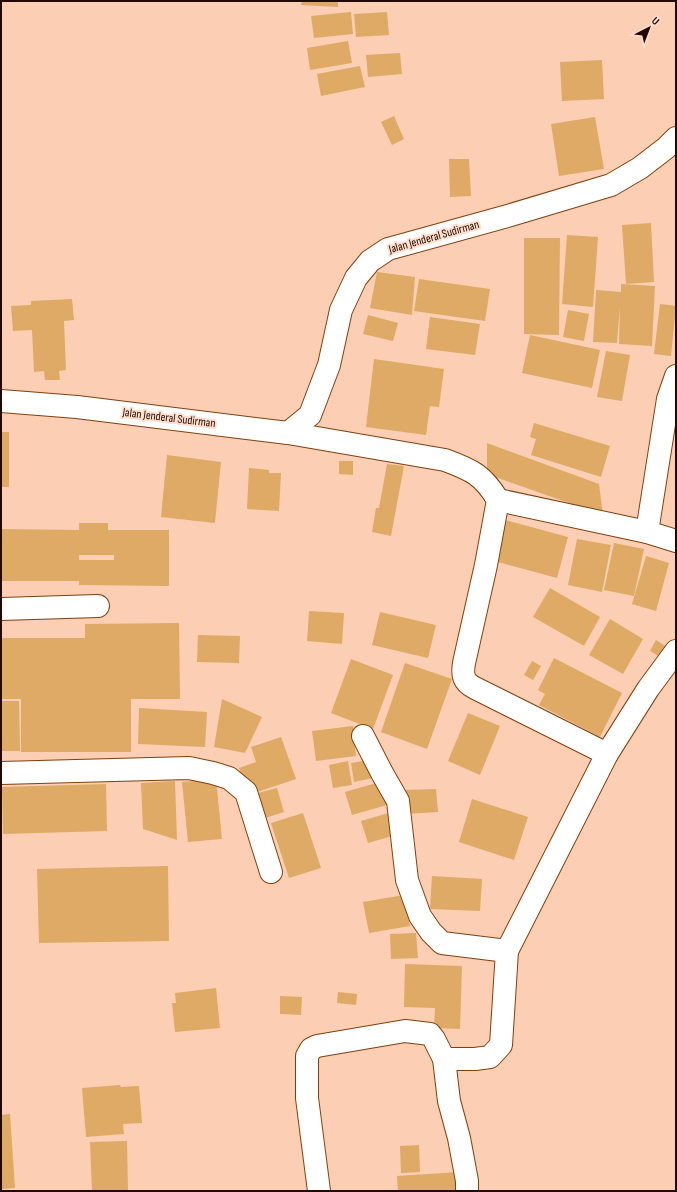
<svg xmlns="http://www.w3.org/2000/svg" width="677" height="1192" font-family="'Sofia Sans Condensed',sans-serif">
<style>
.building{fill:#deaa66;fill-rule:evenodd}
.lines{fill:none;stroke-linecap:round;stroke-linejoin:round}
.minor-casing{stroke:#80400e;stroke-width:24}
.secondary-casing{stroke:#80400e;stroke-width:24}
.minor{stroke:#fff;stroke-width:22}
.secondary{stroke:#fff;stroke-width:22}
.labels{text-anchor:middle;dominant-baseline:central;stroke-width:4;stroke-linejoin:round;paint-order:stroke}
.street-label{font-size:12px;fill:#220800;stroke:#fedfcd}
</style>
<rect width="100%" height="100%" fill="#fcceb3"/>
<g class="building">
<path d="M302,1H338V7L301,5Z"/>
<path d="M351,12L353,34L314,38L311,16Z"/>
<path d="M387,12L389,35L356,37L354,14Z"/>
<path d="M348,41L352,63L310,70L307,48Z"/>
<path d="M400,53L402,74L368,77L366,55Z"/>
<path d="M602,60L604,99L562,101L560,62Z"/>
<path d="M360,66L365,87L321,96L317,74Z"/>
<path d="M394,116L404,139L392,145L381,122Z"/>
<path d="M595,117L604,169L559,176L551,124Z"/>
<path d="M449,159H469L471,196L450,197Z"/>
<path d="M651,223L654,282L626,284L622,225Z"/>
<path d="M567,235L598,237L593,307L562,304Z"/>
<path d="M524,238H560L559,335L524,334Z"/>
<path d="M377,272L415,277L412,315L370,308Z"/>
<path d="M419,279L490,289L485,321L414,311Z"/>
<path d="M621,284L655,286L652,346L619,344L620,306L617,343L593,342L596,290L621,292Z"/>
<path d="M72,299L74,320L64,321L66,370L59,371L60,380H45L44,371L34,372L32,330L13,331L11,306L31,305V301Z"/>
<path d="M660,304L676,306L671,356L654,354Z"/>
<path d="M568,310L589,314L584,341L563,337Z"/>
<path d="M368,315L398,323L393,341L363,334Z"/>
<path d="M430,317L480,324L475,355L426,349Z"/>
<path d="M530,335L600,350L592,388L522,373Z"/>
<path d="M606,351L630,355L622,401L597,397Z"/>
<path d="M374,359L444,369L439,407L430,406L426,435L366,427Z"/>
<path d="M534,423L610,446L601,477L531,455L536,439L530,437Z"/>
<rect x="1" y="432" width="8" height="55"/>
<path d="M487,443L599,484L603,515L487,474Z"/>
<path d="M167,455L221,462L215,523L161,517Z"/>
<path d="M339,461H353V475L339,474Z"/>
<path d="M387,464L404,466L391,536L372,532L376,508H379Z"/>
<path d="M249,468L269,470V473H281L279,511L247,509Z"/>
<path d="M505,520L568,537L557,578L494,561Z"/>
<path d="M79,523H108V530H169V586L79,585V581H1V529L79,530ZM79,555H114V560H79Z"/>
<path d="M577,539L611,545L602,592L568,585Z"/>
<path d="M614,543L644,549L634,596L604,590Z"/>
<path d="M646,556L669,563L656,611L632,604Z"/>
<path d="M550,588L600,617L584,646L533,617Z"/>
<path d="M309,611L344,613L342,644L307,641Z"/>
<path d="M380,612L436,625L428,658L372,645Z"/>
<path d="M610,619L643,639L623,674L589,655Z"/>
<path d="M179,623L180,699H131V752H21V699H1V638H85V624Z"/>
<path d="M198,635L240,636L239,663L197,662Z"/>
<path d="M656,640L667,647L660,657L650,651Z"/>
<path d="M554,658L622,693L600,737L539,705L545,694L538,690Z"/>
<path d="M351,659L393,675L373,729L331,713Z"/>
<path d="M532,661L541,666L533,680L524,675Z"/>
<path d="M405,663L452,679L427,749L381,732Z"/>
<path d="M222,699L262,717L245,753L214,747Z"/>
<path d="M1,701H19L20,751H1Z"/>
<path d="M139,708L207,712L205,747L138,744Z"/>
<path d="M468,713L500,726L480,775L448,761Z"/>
<path d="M353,726L356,756L316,761L312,731Z"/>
<path d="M281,737L296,779L248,795L239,768L256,762L251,747Z"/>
<path d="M370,760L373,778L354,782L351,763Z"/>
<path d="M348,761L352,785L333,788L329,765Z"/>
<path d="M216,779L222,839L188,842L182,782Z"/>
<path d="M175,781L177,840L143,829L141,783Z"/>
<path d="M380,782L387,805L352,815L345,792Z"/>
<path d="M106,784L107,831L3,834L2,787Z"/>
<path d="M277,788L284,812L262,819L254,794Z"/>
<path d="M436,789L438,812L406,814L405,790Z"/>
<path d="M472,799L528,817L514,860L459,842Z"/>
<path d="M392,812L399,834L368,843L361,821Z"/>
<path d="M303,813L321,868L289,878L271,823Z"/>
<path d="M168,866L169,941L39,943L37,869Z"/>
<path d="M432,876L482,879L480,911L430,909Z"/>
<path d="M404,895L410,926L369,933L363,902Z"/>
<path d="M416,933L418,958L391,959L390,934Z"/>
<path d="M405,964L462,966L460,1029L434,1028L435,1008L404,1007Z"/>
<path d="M216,988L220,1028L175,1032L172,1003H176L175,993Z"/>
<path d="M338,992L357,994L356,1005L337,1003Z"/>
<path d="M280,996L302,997L301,1015L280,1014Z"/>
<path d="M120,1085L121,1087L139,1086L142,1123L123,1124L124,1134L86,1137L82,1088Z"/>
<path d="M10,1114L15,1188L1,1189V1115Z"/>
<path d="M127,1141L128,1191H92L90,1142Z"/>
<path d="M419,1145L420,1172L401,1173L400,1146Z"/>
<path d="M459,1172L460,1191H398L397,1176Z"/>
</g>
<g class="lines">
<g class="minor-casing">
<g id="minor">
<path d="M288,433L445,460C472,470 483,475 498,500L486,565L464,663C462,675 463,682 475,688L607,754L507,951L501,1045L490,1057L475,1059H444L449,1101L459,1138L467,1181V1191"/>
<path d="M498,500L647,532L676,541"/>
<path d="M647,532L668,399L676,376"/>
<path d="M1,609L98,606"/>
<path d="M363,736L382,773L398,801L407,880L420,916L431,932L442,943L507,951"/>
<path d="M607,754L648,689L676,651"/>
<path d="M1,773L189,768L213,773L229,778L246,792L271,872"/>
<path d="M319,1191L307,1098V1056L311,1049L317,1046L405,1031L430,1034L434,1039L444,1059"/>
</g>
</g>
<g class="secondary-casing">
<path id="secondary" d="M1,401L77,407L288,433L310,415L329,365L341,310L356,278L370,261L388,249L511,215L611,185L640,168L666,148L676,138"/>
</g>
<use href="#minor" class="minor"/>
<use href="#secondary" class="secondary"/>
</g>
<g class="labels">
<g class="street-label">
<text transform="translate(434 237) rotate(-16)">Jalan Jenderal Sudirman</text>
<text transform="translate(169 418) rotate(7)">Jalan Jenderal Sudirman</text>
</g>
</g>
<rect width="677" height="1192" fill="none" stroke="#220800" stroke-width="4"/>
<g transform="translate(649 28) rotate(42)" stroke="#fedfcd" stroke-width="3" paint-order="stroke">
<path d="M0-3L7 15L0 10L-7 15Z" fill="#220800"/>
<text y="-6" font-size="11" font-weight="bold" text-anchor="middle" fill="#220800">U</text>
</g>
</svg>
